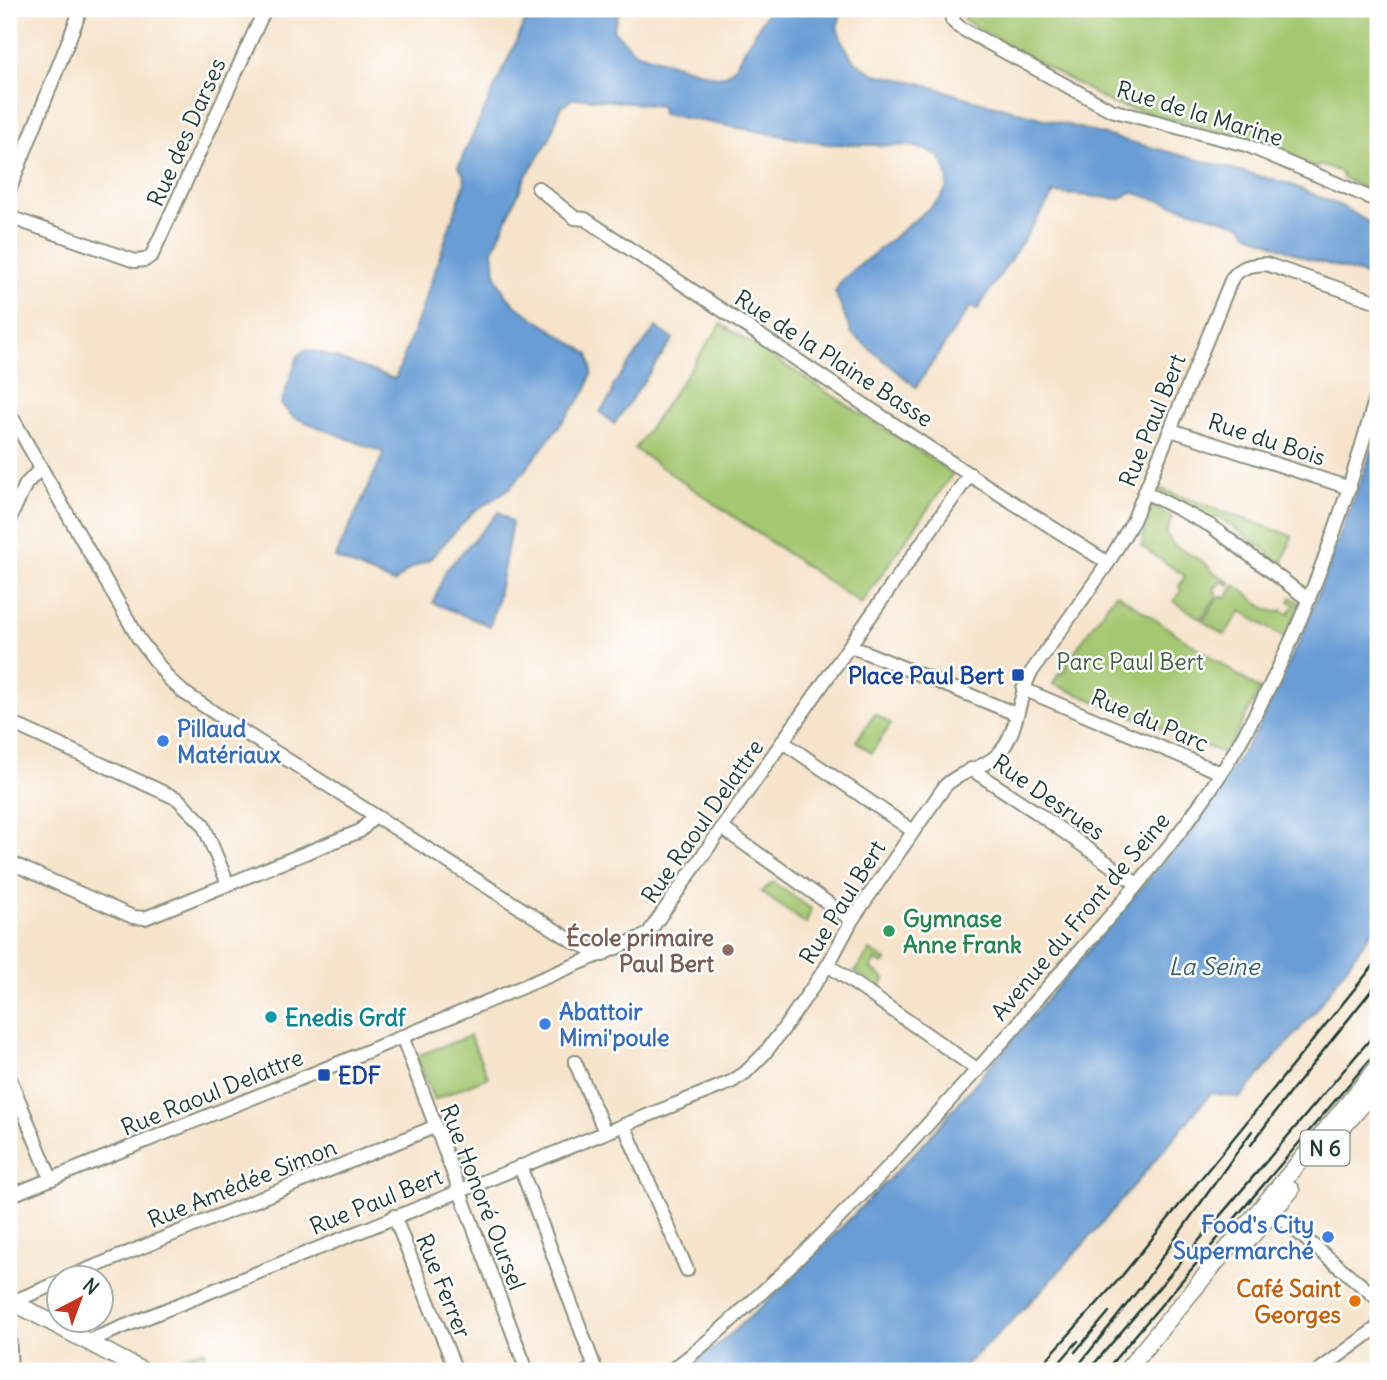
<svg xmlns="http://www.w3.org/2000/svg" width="1387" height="1380" font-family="Delius,sans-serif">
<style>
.green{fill:#a4c771;stroke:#628252;stroke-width:2}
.water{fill:#699dd5;stroke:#446d84;stroke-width:2}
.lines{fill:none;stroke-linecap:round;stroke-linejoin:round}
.minor-casing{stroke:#8a907f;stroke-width:16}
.major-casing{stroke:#8a907f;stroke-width:19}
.minor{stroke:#fff;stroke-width:12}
.major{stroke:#fff;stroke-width:16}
.rail{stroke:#1f3d34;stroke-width:2.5}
.transit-dot{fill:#1a4fb4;stroke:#fff;stroke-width:2.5}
.shop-dot{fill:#3f7fe0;stroke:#fff;stroke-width:2.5}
.leisure-dot{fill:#2e9e5b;stroke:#fff;stroke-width:2.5}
.education-dot{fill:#8d6e63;stroke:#fff;stroke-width:2.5}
.culture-dot{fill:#0f9aa8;stroke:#fff;stroke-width:2.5}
.food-dot{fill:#e8710a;stroke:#fff;stroke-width:2.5}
.labels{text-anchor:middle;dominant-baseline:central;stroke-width:5;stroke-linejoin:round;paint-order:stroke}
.shield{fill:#fff;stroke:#627771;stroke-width:2}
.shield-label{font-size:21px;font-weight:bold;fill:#1f3d34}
.street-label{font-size:23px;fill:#1f3d34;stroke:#fff}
.park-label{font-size:23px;fill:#406043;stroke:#fff}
.transit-label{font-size:23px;font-weight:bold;fill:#164399;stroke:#fff;text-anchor:end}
.shop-label{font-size:23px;font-weight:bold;fill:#366cbe;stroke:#fff;text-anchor:start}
.leisure-label{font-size:23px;font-weight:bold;fill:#27864d;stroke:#fff;text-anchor:start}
.education-label{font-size:23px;font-weight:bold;fill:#785e54;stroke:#fff;text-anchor:end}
.culture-label{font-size:23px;font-weight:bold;fill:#0d838f;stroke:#fff;text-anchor:start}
.food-label{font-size:23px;font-weight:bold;fill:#c56008;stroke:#fff;text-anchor:end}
.water-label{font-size:24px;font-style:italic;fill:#395f6c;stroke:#fff}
</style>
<rect width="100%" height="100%" fill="#fff"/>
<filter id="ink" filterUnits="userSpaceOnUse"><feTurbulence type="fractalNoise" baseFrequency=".0143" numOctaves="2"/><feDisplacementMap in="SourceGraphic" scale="14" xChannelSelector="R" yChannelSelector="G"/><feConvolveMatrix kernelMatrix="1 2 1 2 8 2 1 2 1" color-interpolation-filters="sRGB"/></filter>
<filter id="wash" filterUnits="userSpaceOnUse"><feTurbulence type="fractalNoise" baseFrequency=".00686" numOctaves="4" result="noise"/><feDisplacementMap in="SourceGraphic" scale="28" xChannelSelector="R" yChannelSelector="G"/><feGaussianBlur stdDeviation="1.57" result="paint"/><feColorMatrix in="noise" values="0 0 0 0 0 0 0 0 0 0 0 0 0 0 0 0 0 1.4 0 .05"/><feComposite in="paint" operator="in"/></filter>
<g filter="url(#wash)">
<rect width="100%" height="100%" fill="#f6e3ca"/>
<g class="green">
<path d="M970,9H1378V195L1343,178L1341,172L1322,165L1314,168L1244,138L1113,104L963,20Z"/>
<path d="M721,324L953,473L861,604L635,449Z"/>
<path d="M1155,487L1292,536L1280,571L1286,574L1285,577L1268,566L1272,563L1268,557L1270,553L1217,516L1212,522L1160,497Z"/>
<path d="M1152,505L1172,517L1166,533L1173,545L1190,554L1207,565L1213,572L1230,582L1229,585L1222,581L1214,589L1217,596L1201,619L1174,601L1181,591L1179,586L1185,576L1141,546Z"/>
<path d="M1235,585C1249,593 1262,612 1280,612L1281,610L1288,614L1295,605L1289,601L1291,597L1300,603L1286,639L1241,611L1224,635L1203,621L1219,597H1227Z"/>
<path d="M1116,593L1260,690L1225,754L1053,684L1059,673L1062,674L1070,658Z"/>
<path d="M875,714L891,724L871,753L856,741Z"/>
<path d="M773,882L811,909L806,924L761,892Z"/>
<path d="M870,950L886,961L883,964L876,960L870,968L885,979L878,988L855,972Z"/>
<path d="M470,1036L488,1077L434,1100L416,1056Z"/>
<path d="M468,1145L479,1177L464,1183L451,1152Z"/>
<path d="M204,1349L211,1365L228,1359L250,1371H222L206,1365L188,1370L152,1369Z"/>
</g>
<g class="water">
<path d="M531,9H620L613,30L635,52L717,77L726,75L733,69L769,9H843L837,27L843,43L852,58L863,67L875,74L920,83L970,99L1289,184L1343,207L1378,228V279L1303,257L1247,233L1242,225L1131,192L1121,199L1053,193L1051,194L1053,195L977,310L970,307L916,387L852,334L835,292L842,280L940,199L947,188L948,179L945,166L938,156L929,151L912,146L827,144L662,114L661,106L583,98L572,99L561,107L549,140L526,176L493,250L495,273L504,293L516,306L589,354L592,371L586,391L522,474L510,488L472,513L430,559L408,570L394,583L335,558L384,453L293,417L281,404L298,356L305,350L319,352L395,379L419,317L465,182L464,175L458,167Z"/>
<path d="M656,327L673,339L614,424L600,412L612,395L613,386Z"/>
<path d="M1378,434V923L1313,1014L1240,1098L1211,1093C1131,1189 1052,1288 959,1371H686L732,1333L783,1287L928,1139L1198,821L1258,728L1303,633Z"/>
<path d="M499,512L512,523L497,602L490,626L433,603L446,570Z"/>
</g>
</g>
<g filter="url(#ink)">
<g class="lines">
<g class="minor-casing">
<g id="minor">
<path d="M956,9L952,20L959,27L1111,110L1246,145L1378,201"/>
<path d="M538,188L575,218L585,219L976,479L1108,563"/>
<path d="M9,191L81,9"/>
<path d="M9,217L135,261L145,260L152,255L265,9"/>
<path d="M9,412L139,639L169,679L183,692L239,729L571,940L603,955"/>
<path d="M1171,430L1350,488"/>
<path d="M1145,492L1211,526L1309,600"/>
<path d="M9,520L26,484L41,468"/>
<path d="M850,646L1016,714"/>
<path d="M1023,689L1221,773"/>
<path d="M9,722L178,799L203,824L228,884"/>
<path d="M783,742L913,831"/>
<path d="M971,769L1036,812L1137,884"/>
<path d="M722,828L852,920"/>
<path d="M9,862L133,917L145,918L360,831L374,817"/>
<path d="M828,965L978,1070"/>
<path d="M402,1036L527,1371"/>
<path d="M575,1062L605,1132"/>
<path d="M9,1076L51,1179"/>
<path d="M624,1125L687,1270"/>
<path d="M520,1166L595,1368L587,1371"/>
<path d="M9,1196L344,1061L647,935L970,474"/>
<path d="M1267,1209L1272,1211L1378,1299"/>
<path d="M394,1216L456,1371"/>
<path d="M67,1278L434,1127"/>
<path d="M12,1302L60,1282"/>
<path d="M9,1332L11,1371"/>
<path d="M88,1341L731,1082L745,1073L764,1054L782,1031L828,965L852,920L945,786C961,770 987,768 1001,751C1018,730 1018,699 1030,674L1108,563L1133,521L1232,278C1242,266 1250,265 1266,264L1378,302"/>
<path d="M670,1371C706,1345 738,1314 771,1284C859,1202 939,1113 1018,1024L1031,1006C1100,927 1183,840 1236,749C1301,637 1344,514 1378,389"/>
<path d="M1318,1371L1378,1327"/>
</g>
</g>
<g class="major-casing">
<g id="major">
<path d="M1332,1140L1378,1086"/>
<path d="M1244,1245L1291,1190"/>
<path d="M9,1300L143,1371"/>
<path d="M1126,1371L1378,1067"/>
</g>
</g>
<use href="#minor" class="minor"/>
<use href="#major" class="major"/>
<g class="rail">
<path d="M1251,1145L1288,1095L1378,982"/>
<path d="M1075,1352L1109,1312"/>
<path d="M1036,1371L1121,1277L1378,960"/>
<path d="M1052,1371L1078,1341"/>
<path d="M1074,1371L1143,1284L1252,1131"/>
<path d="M1088,1371L1378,1030"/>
<path d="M1105,1371L1378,1050"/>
</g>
</g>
</g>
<g class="transit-dot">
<rect x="1011" y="668" width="14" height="14" rx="3.5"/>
<rect x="317" y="1068" width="14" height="14" rx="3.5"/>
</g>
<g class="shop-dot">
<circle cx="163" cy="741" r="7"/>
<circle cx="545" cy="1024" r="7"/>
<circle cx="1328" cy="1237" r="7"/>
</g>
<circle class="leisure-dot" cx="889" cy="931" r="7"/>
<circle class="education-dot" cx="728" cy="950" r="7"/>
<circle class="culture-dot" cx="271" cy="1017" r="7"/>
<circle class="food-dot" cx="1355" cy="1301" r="7"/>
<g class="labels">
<rect class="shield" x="1300.5" y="1130.5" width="49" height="35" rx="5"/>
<g class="shield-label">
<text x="1325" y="1148">N 6</text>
</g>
<g class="street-label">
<text transform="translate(1200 113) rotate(17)">Rue de la Marine</text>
<text transform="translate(186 132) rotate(-66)">Rue des Darses</text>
<text transform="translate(834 358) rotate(33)">Rue de la Plaine Basse</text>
<text transform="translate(1152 420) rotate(-68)">Rue Paul Bert</text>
<text transform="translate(1267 439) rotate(18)">Rue du Bois</text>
<text transform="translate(1150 720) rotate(23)">Rue du Parc</text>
<text transform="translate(1049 797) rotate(35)">Rue Desrues</text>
<text transform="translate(702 821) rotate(-55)">Rue Raoul Delattre</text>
<text transform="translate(842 902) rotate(-58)">Rue Paul Bert</text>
<text transform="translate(1080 916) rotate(-50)">Avenue du Front de Seine</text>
<text transform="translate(212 1092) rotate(-22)">Rue Raoul Delattre</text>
<text transform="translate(242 1183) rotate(-22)">Rue Amédée Simon</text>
<text transform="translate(483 1197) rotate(69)">Rue Honoré Oursel</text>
<text transform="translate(376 1201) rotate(-22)">Rue Paul Bert</text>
<text transform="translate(444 1286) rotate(68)">Rue Ferrer</text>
</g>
<g class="park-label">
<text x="1130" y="661">Parc Paul Bert</text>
</g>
<g class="transit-label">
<text x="1004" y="675">Place Paul Bert</text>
<text x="338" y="1075" text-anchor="start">EDF</text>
</g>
<g class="shop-label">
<text x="177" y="728">Pillaud<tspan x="177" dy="26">Matériaux</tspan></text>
<text x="559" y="1011">Abattoir<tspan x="559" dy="26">Mimi'poule</tspan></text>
<text x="1314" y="1224" text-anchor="end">Food's City<tspan x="1314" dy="26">Supermarché</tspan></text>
</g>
<g class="leisure-label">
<text x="903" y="918">Gymnase<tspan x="903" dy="26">Anne Frank</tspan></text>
</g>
<g class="education-label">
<text x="714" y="937">École primaire<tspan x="714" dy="26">Paul Bert</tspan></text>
</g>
<g class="culture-label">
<text x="285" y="1017">Enedis Grdf</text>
</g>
<g class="food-label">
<text x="1341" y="1288">Café Saint<tspan x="1341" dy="26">Georges</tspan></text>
</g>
<g class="water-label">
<text x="1214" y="966">La Seine</text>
</g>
</g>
<rect width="1387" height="1380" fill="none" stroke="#fff" stroke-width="35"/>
<g transform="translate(80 1299) rotate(41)"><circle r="33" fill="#ffffff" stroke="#a5b1ae" stroke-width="2"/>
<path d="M0-5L12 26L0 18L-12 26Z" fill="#c8321e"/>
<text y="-10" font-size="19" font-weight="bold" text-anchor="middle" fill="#1f3d34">N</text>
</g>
</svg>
